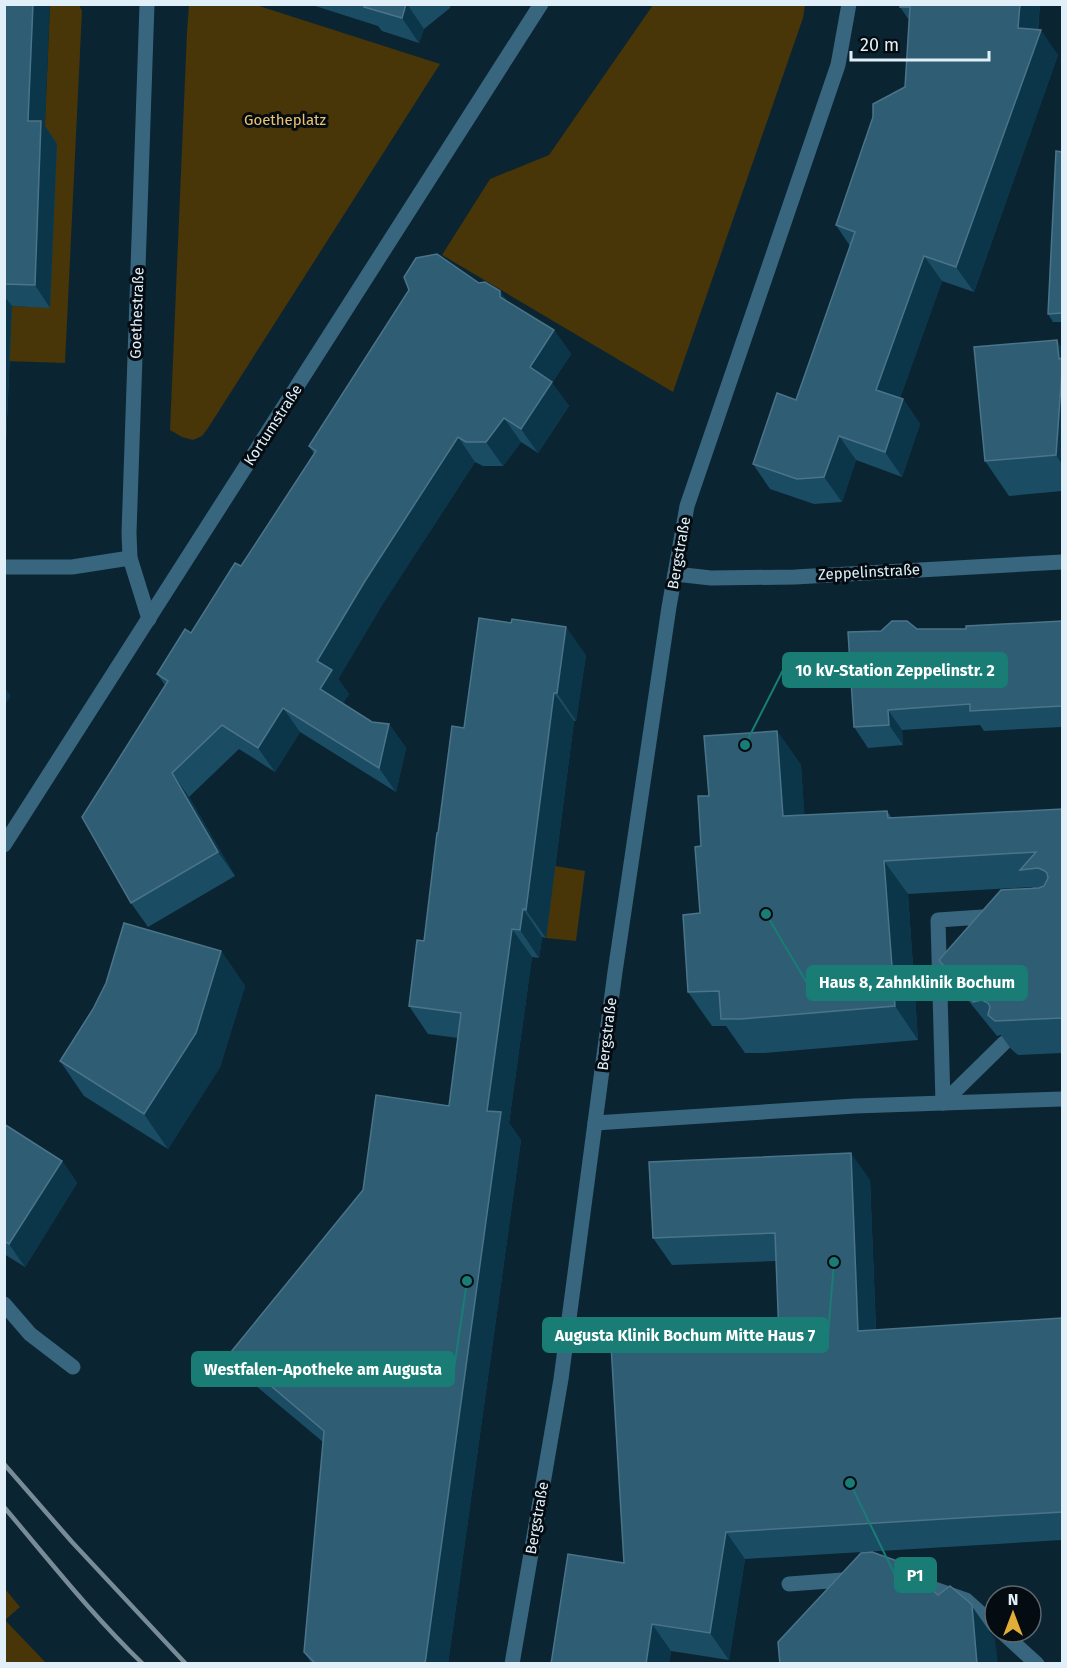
<svg xmlns="http://www.w3.org/2000/svg" width="1067" height="1668" font-family="'Fira Sans',sans-serif">
<style>
.green{fill:#483508}
.lines{fill:none;stroke-linecap:round;stroke-linejoin:round}
.service{stroke:#38667f;stroke-width:15}
.minor{stroke:#38667f;stroke-width:15}
.tertiary{stroke:#38667f;stroke-width:15}
.rail{stroke:#788c97;stroke-width:4.5}
.wall{fill:#1a4c64}
.shaded-wall{fill:#0b3549}
.building{fill:#2f5e74;stroke:#4b7489;stroke-width:1.5}
.labels{text-anchor:middle;dominant-baseline:central;stroke-width:6;stroke-linejoin:round;paint-order:stroke}
.park-label{font-size:15px;fill:#eec36f;stroke:#040c12}
.street-label{font-size:15px;fill:#e0eff8;stroke:#040c12}
.leader{fill:none;stroke:#197c75;stroke-width:2}
.callout-dot{fill:#197c75;stroke:#040c12;stroke-width:2}
.callout{fill:#197c75;stroke:#197c75;stroke-width:2}
.callout-label{font-size:16px;text-anchor:middle;font-weight:bold;fill:#fff}
</style>
<rect width="100%" height="100%" fill="#0b2431"/>
<g class="green">
<path d="M50,5H79L82,11L65,363L5,361L4,306L50,307L44,144Z"/>
<path d="M189,5H256L440,64L208,428L202,436L193,440L182,437L170,430L187,32Z"/>
<path d="M653,5H805L803,18L673,392L442,255L490,179L549,155Z"/>
<path d="M555,866L585,871L576,941L546,938Z"/>
<path d="M5,1589L20,1607L5,1620L46,1663H5Z"/>
</g>
<g class="lines">
<g class="service">
<path d="M4,567H72L130,558"/>
<path d="M943,1103L938,920L997,916"/>
<path d="M943,1103L1004,1043"/>
<path d="M595,1123L855,1106L1062,1099"/>
<path d="M4,1304L30,1334L73,1367"/>
<path d="M912,1581L966,1600L995,1626"/>
<path d="M789,1584L856,1579"/>
<path d="M1002,1632L1037,1664"/>
</g>
<g class="minor">
<path d="M147,4L129,533L130,558L149,619"/>
<path d="M675,574L711,578L795,577L1062,562"/>
<path d="M4,845L541,4"/>
</g>
<path class="tertiary" d="M512,1664L561,1379L615,972L669,607L687,506L838,65L849,4"/>
<g class="rail">
<path d="M4,1464L72,1542L186,1664"/>
<path d="M4,1507C49,1560 92,1615 143,1664"/>
</g>
</g>
<g class="wall">
<path d="M4,4L45,126L57,144L50,308L12,306L4,488Z"/>
<path d="M309,4H451L450,8L424,29L419,43L382,31L378,26Z"/>
<path d="M900,4H1040L1038,30L1058,55L974,292L942,281L900,398L903,399L920,424L902,477L856,460L842,502L814,504L770,489L753,464L796,400L850,246L836,225L905,87L909,20L900,7Z"/>
<path d="M1062,152V322H1053L1048,314Z"/>
<path d="M479,283L500,291L507,301L554,330L571,354L552,383L569,406L538,453L521,442L503,466H483L475,462L382,605L338,679L349,694L343,703L372,722L389,724L406,748L396,792L300,732L275,772L239,749L189,797L235,876L148,927L131,903L165,685L157,674L191,633L241,566L314,454L309,446L409,290Z"/>
<path d="M1062,348V491L1009,496L985,461Z"/>
<path d="M1062,621V727L984,731L980,725L902,730L903,745L868,748L854,727L917,629H966Z"/>
<path d="M586,655L576,721H574L546,938L542,937L539,958L532,957L509,1123L521,1140L448,1664H312L304,1652L323,1442L250,1381L231,1352L449,1106L458,1038L428,1034L409,1006L424,941L438,833L464,728Z"/>
<path d="M777,731L801,765L804,815L887,811L892,818L1062,809V1053L1018,1055L1011,1049L1001,1035L997,1036L963,994L939,960L1033,888L1032,887L908,894L918,1040L765,1053H745L726,1026H712L688,992L700,913L701,846L709,796Z"/>
<path d="M221,951L245,986L220,1067L168,1149L84,1096L60,1061Z"/>
<path d="M4,1124L62,1161L77,1183L25,1267L4,1254Z"/>
<path d="M870,1180L876,1330L1062,1318V1540L745,1559L729,1660L671,1651L669,1664L624,1563L779,1336L776,1261L672,1265L653,1238Z"/>
</g>
<g class="shaded-wall">
<path d="M33,4H50L45,126L57,144L50,308L35,285L28,121Z"/>
<path d="M407,4L424,29L419,43L402,18Z"/>
<path d="M1020,4H1040L1036,42L1041,30L1058,55L974,292L956,267L1018,28Z"/>
<path d="M924,256L942,281L894,415L876,390Z"/>
<path d="M500,291L517,316L500,297Z"/>
<path d="M4,296L12,306L4,488Z"/>
<path d="M554,330L571,354L552,383L569,406L538,453L521,429L530,367Z"/>
<path d="M1057,340L1062,348V364L1059,359Z"/>
<path d="M1062,371V464L1056,455Z"/>
<path d="M903,399L920,424L902,477L885,452Z"/>
<path d="M504,418L521,442L503,466L486,442Z"/>
<path d="M839,436L856,460L842,502L824,477Z"/>
<path d="M458,437L475,462L382,605L338,679L349,694L337,713L320,689L317,661L365,581Z"/>
<path d="M566,627L586,655L576,721L557,693Z"/>
<path d="M4,687L11,696L4,706Z"/>
<path d="M554,693L574,721L546,938L526,910Z"/>
<path d="M283,708L300,732L275,772L258,748Z"/>
<path d="M888,710L902,730L903,745L889,725Z"/>
<path d="M389,724L406,748L396,792L379,768Z"/>
<path d="M777,731L801,765L807,850L783,816Z"/>
<path d="M172,773L189,797L235,876L218,852Z"/>
<path d="M884,861L908,894L918,1040L895,1006Z"/>
<path d="M523,909L542,937L539,958L520,930Z"/>
<path d="M512,929L532,957L509,1123L521,1140L448,1664H425L487,1111Z"/>
<path d="M221,951L245,986L220,1067L168,1149L144,1114Z"/>
<path d="M851,1153L870,1180L877,1358L858,1331Z"/>
<path d="M62,1161L77,1183L25,1267L9,1244Z"/>
<path d="M726,1532L745,1559L729,1660L710,1633Z"/>
<path d="M969,1602L995,1639L998,1664H977Z"/>
<path d="M652,1624L671,1651L669,1664H646Z"/>
</g>
<g class="building">
<path d="M4,4H33L28,121H41L35,285L4,284Z"/>
<path d="M365,4H406L402,18L364,7Z"/>
<path d="M900,4H1020L1018,28L1041,30L956,267L924,256L876,390L903,399L885,452L839,436L824,477L797,479L753,464L777,393L796,400L855,232L836,225L873,117V104L905,87L910,7H900Z"/>
<path d="M1056,151L1062,152V313L1048,314Z"/>
<path d="M437,254L479,283L485,282L500,291V297L554,330L530,367L552,382L521,429L504,418L486,442H466L458,437L365,581L317,661L332,670L320,689L372,722L389,724L379,768L283,708L258,748L222,725L172,773L218,852L131,903L82,817L168,681L157,674L185,629L191,633L235,563L241,566L316,451L309,446L409,290L404,277L416,258Z"/>
<path d="M1057,340L1059,359L1062,358V371L1056,455L985,461L974,347Z"/>
<path d="M479,618L511,623L512,619L566,627L557,693H554L526,910L523,909L520,930L512,929L487,1111L501,1112L425,1664H316L304,1652L324,1431L231,1352L363,1190L376,1095L449,1106L461,1013L409,1006L417,940L424,941L437,833H438L452,726L464,728Z"/>
<path d="M892,621H907L917,629H966V626L1062,621V706L970,711V704L888,710L889,725L854,727L848,632L881,631Z"/>
<path d="M777,731L783,816L887,811L888,818L1062,809V1018L995,1021L988,1015L990,1007L988,1003L982,1000L973,1002L939,960L1001,890L1039,888L1044,886L1048,878L1047,873L1043,870L1038,868L1020,870L1036,852L884,861L895,1006L741,1019H721L719,991L688,992L683,915L700,913L695,847L701,846L698,796H709L704,736Z"/>
<path d="M124,923L221,951L196,1033L144,1114L60,1061L93,1009L106,983Z"/>
<path d="M4,1124L62,1161L9,1244L4,1241Z"/>
<path d="M851,1153L858,1331L1062,1318V1512L726,1532L710,1633L652,1624L646,1664H551L568,1554L624,1563L611,1345L779,1336L775,1233L653,1238L649,1162Z"/>
<path d="M872,1552L900,1562L938,1595L950,1586L969,1602L972,1605L977,1664H780L778,1642L861,1553Z"/>
</g>
<g class="labels">
<g class="park-label">
<text x="285" y="120">Goetheplatz</text>
</g>
<g class="street-label">
<text transform="translate(137 313) rotate(-88)">Goethestraße</text>
<text transform="translate(273 425) rotate(-57)">Kortumstraße</text>
<text transform="translate(679 553) rotate(-80)">Bergstraße</text>
<text transform="translate(869 572) rotate(-3)">Zeppelinstraße</text>
<text transform="translate(607 1034) rotate(-83)">Bergstraße</text>
<text transform="translate(537 1518) rotate(-80)">Bergstraße</text>
</g>
</g>
<path class="leader" d="M745 745L783 670M766 914L807 983M834 1262L828 1335M467 1281L454 1369M850 1483L895 1575"/>
<g class="callout-dot">
<circle cx="745" cy="745" r="6"/>
<circle cx="766" cy="914" r="6"/>
<circle cx="834" cy="1262" r="6"/>
<circle cx="467" cy="1281" r="6"/>
<circle cx="850" cy="1483" r="6"/>
</g>
<g class="callout">
<rect x="783" y="653" width="224" height="34" rx="6"/>
<rect x="807" y="966" width="220" height="34" rx="6"/>
<rect x="543" y="1318" width="285" height="34" rx="6"/>
<rect x="192" y="1352" width="262" height="34" rx="6"/>
<rect x="895" y="1558" width="41" height="34" rx="6"/>
</g>
<g class="callout-label">
<text x="895" y="676">10 kV-Station Zeppelinstr. 2</text>
<text x="917" y="988">Haus 8, Zahnklinik Bochum</text>
<text x="685" y="1341">Augusta Klinik Bochum Mitte Haus 7</text>
<text x="323" y="1375">Westfalen-Apotheke am Augusta</text>
<text x="915" y="1581">P1</text>
</g>
<rect width="1067" height="1668" fill="none" stroke="#e0eff8" stroke-width="12"/>
<g transform="translate(1013 1614)"><circle r="28" fill="#040c12" stroke="#5c676e" stroke-width="1.5"/>
<path d="M0-4.5L10 22L0 15L-10 22Z" fill="#e3ae35"/>
<text y="-9" font-size="16" font-weight="bold" text-anchor="middle" fill="#e0eff8">N</text>
</g>
<path d="M851 51v9h138v-9" fill="none" stroke="#e0eff8" stroke-width="3"/>
<text x="860" y="51" font-size="18" fill="#e0eff8" stroke="#040c12" stroke-width="4.5" paint-order="stroke">20 m</text>
</svg>
